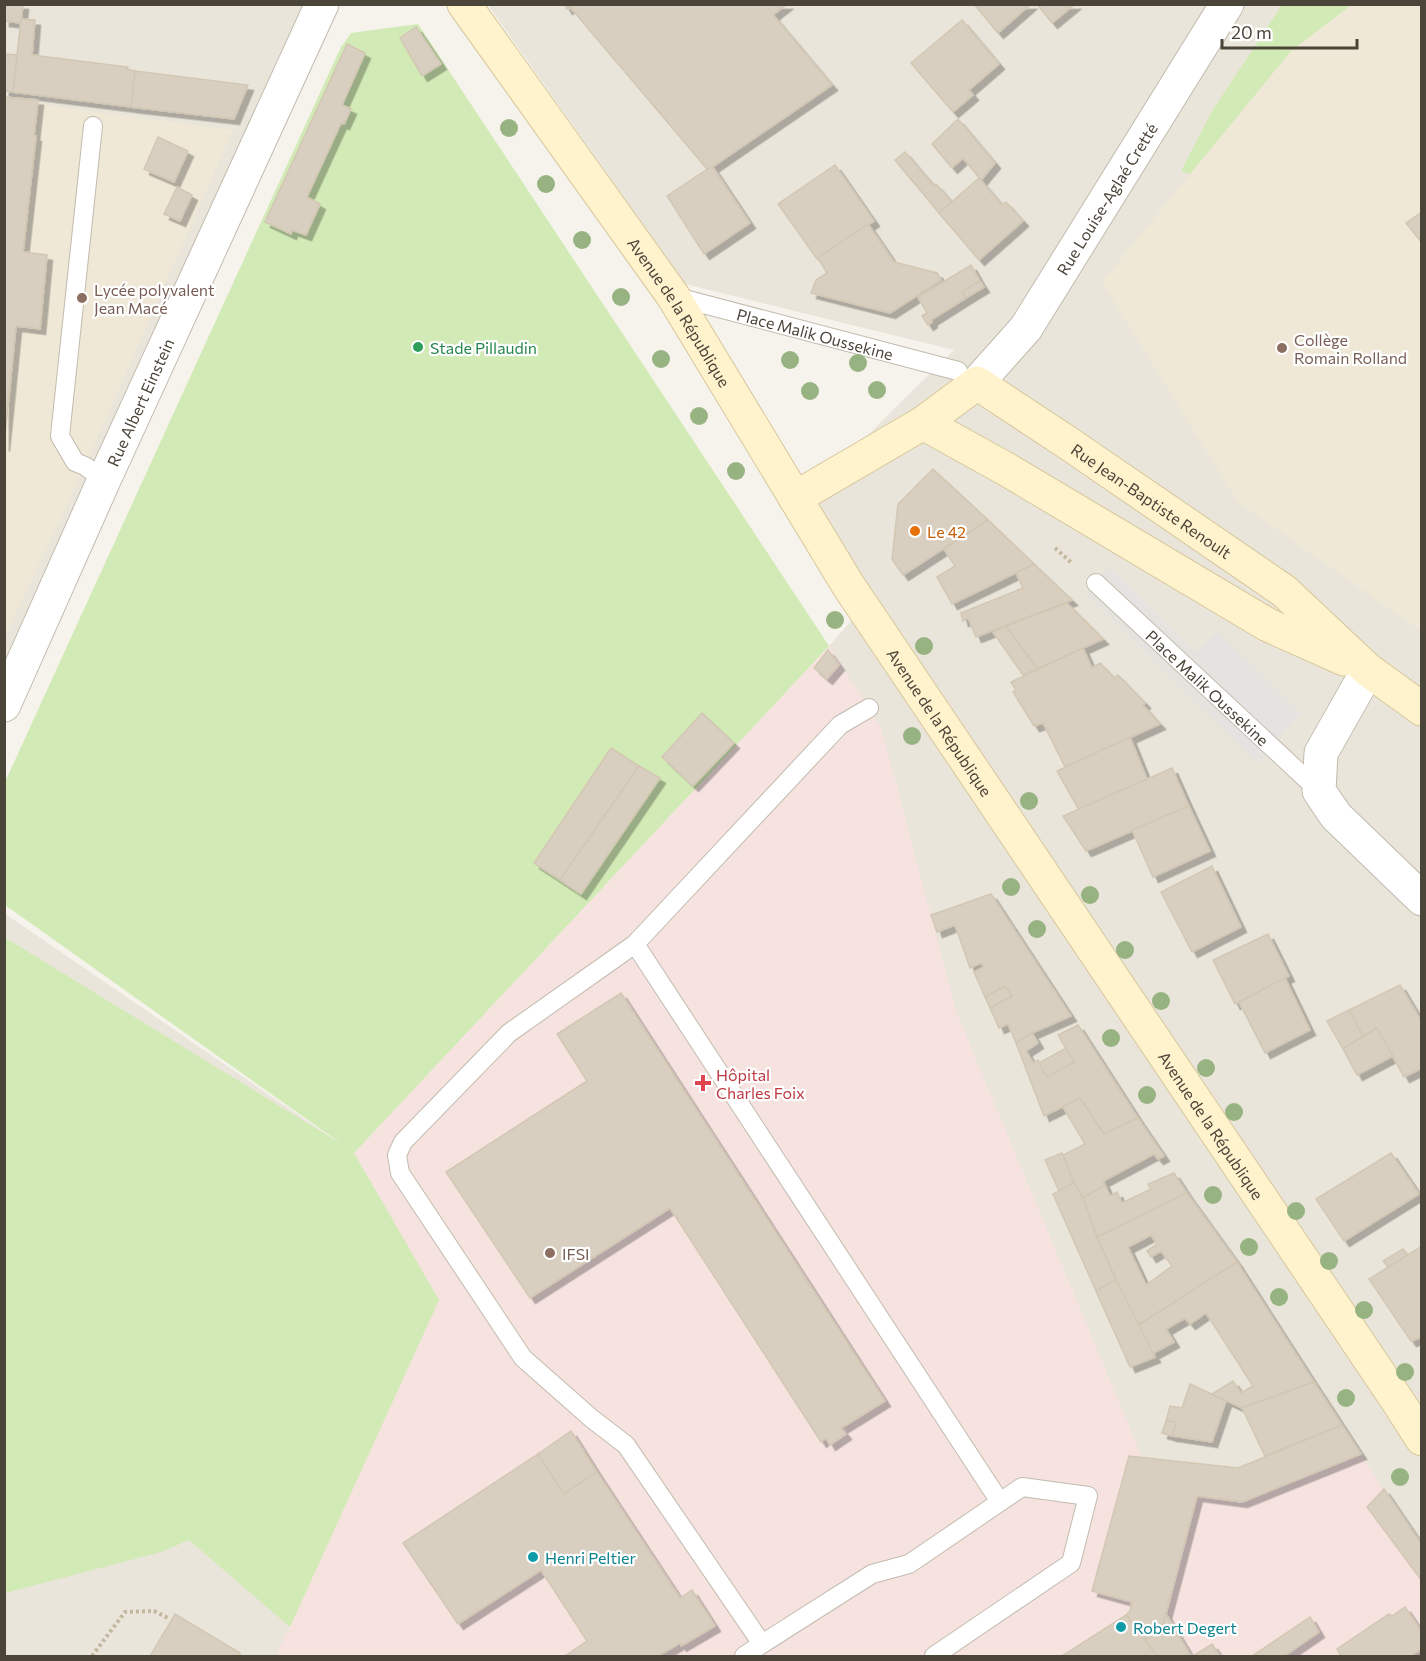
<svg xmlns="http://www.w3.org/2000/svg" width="1426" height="1661" font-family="Commissioner,sans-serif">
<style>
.residential{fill:#eae5da}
.education{fill:#efe8d6}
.medical{fill:#f6e3e0}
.green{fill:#d2eab5}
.parking{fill:#e5e3e0}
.building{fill:#d8cfc1;stroke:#d3c7b4;stroke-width:1.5;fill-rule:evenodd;filter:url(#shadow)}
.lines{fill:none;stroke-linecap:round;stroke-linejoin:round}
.lane-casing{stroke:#c2bbae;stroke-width:20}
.street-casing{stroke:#c2bbae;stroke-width:35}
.secondary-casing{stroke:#d6c79b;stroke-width:35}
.path{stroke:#c4b79f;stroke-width:4;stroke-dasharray:3 3;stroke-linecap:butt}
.lane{stroke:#fff;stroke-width:18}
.street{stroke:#fff;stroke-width:33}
.secondary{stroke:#fff3cd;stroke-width:33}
.tree{fill:#97b381}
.education-dot{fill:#8d6e63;stroke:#fff;stroke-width:2}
.leisure-dot{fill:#2e9e5b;stroke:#fff;stroke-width:2}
.food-dot{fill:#e8710a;stroke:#fff;stroke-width:2}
.health-dot{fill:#e0444e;stroke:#fff;stroke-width:2}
.culture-dot{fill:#0f9aa8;stroke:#fff;stroke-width:2}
.labels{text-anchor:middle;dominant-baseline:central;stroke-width:4.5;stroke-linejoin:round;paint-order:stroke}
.street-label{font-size:16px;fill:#4b4439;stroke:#fff}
.education-label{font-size:16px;fill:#785e54;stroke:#fff;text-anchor:start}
.leisure-label{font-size:16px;fill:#27864d;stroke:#fff;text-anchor:start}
.food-label{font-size:16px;fill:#c56008;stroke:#fff;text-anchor:start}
.health-label{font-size:16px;fill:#be3a42;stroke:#fff;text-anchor:start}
.culture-label{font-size:16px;fill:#0d838f;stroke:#fff;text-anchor:start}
</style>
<defs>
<filter id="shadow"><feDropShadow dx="5.5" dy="5.5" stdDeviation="0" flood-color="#0004"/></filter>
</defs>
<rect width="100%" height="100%" fill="#f6f3ec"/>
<g class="residential">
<path d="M5,5H309L5,689Z"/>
<path d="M488,5H1421V1656H5L4,913L354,1153L829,646L867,603L804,498L954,350L685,284Z"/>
</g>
<g class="education">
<path d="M1351,5H1421V631L1238,502L1102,282L1291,51Z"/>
<path d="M5,100L233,130L85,466L5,637Z"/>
</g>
<path class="medical" d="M829,646L881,727L957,1014L1142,1457L1238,1468L1342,1425L1421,1549V1656H276L439,1300L354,1153Z"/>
<g class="green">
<path d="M1282,5H1351L1291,51L1190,174L1181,171L1212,111Z"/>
<path d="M418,24L829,646L354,1153L439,1300L290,1627L189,1540L161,1552L5,1593L4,937L343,1145L5,905V782L341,47L351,33Z"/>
</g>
<path class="parking" d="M1109,567L1195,653L1217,631L1301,712L1258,764L1085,594Z"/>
<g class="building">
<path d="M4,4H23L21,23L4,21Z"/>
<path d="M564,4H787L773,15L832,85L708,170L570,7L567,9Z"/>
<path d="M974,4H1031L998,33Z"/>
<path d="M1037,4H1075L1052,23Z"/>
<path d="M21,19L35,20L32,55L128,67L127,69L135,71L131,107L13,92Z"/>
<path d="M962,20L999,64L969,90L973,95L953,112L911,63Z"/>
<path d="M416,27L441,64L422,76L400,38Z"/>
<path d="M347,44L365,53L342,105L351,109L344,124L341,123L307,197L320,204L306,235L292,230L291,234L265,222Z"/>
<path d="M4,54L17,55L13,92L4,91Z"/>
<path d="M135,71L248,85L234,119L131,107Z"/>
<path d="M4,97L38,100L34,136H36L23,252L47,255L40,329L16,326L4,446Z"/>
<path d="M958,119L995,163L981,180L963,158L952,168L932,144Z"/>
<path d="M158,137L188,151L174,182L144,169Z"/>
<path d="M905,152L934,186L936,184L952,202L939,213L895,160Z"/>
<path d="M835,165L874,221L817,259L778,204Z"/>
<path d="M712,166L750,223L704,254L667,196Z"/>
<path d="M979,178L1002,205L1006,202L1023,221L979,260L939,213Z"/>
<path d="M177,187L192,195L180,221L164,214Z"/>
<path d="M1422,212V243L1406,223Z"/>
<path d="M868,224L894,262L937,273L941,280L890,313L811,293L816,280L827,273L818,258Z"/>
<path d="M971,265L980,281L962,292L966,298L931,320L932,322L928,325L922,316L927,313L918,297Z"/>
<path d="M980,281L984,287L966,298L962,292Z"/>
<path d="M933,469L988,520L903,575L892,559L898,504Z"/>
<path d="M988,520L1034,564L952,604L937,577L955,566L944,549Z"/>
<path d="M1034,564L1072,600L976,637L968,618L963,621L961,613L1023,588L1016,573Z"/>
<path d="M1067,603L1103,639L1037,669L1006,626Z"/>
<path d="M1006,626L1037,669L1023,675L993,632Z"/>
<path d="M1083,648L1092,668L1100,663L1114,678L1118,675L1145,703L1143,705L1160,724L1065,767L1043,723L1034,726L1013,692L1016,690L1011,682Z"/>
<path d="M828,650L839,665L827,679L814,668Z"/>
<path d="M702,713L734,743L693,786L662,757Z"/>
<path d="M1130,737L1147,779L1079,810L1057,771Z"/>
<path d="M611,748L639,766L560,880L534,863Z"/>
<path d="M639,766L660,778L581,894L560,880Z"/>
<path d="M1172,768L1189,806L1086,851L1063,816Z"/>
<path d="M1189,806L1210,851L1153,877L1132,830Z"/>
<path d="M1212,866L1241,927L1192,952L1161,892Z"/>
<path d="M991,894L1071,1016L1032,1033L1016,1043L1008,1024L999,1028L990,1008L1012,996L1005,986L985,997L974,972L984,967L981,963L970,968L955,925L937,932L931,915Z"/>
<path d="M1268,934L1289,976L1235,1004L1213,960Z"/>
<path d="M1285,978L1310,1030L1265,1053L1239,1002Z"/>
<path d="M1400,985L1422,1022V1068L1404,1077L1377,1028L1363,1036L1349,1010Z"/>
<path d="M1005,986L1012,996L990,1008L985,997Z"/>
<path d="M621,993L885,1401L841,1428L846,1434L830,1445L826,1438L821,1442L670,1208L530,1298L446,1172L587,1081L557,1034Z"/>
<path d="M1349,1010L1363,1036L1343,1049L1327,1021Z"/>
<path d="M1078,1025L1138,1118L1104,1134L1080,1098L1044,1116L1016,1043L1032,1033L1038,1043L1026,1051L1033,1063L1038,1060L1047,1077L1074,1062L1058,1035Z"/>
<path d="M1377,1028L1393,1056L1357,1075L1343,1049Z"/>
<path d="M1066,1048L1074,1062L1047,1077L1039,1063Z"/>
<path d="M1080,1098L1104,1134L1138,1118L1164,1156L1158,1159L1154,1154L1103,1181L1105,1185L1083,1198L1074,1183L1063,1155L1085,1144L1063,1107Z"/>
<path d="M1062,1153L1074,1183L1059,1191L1045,1160Z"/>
<path d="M1391,1153L1419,1194L1344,1241L1316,1199Z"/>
<path d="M1174,1173L1187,1193L1097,1237L1083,1198L1105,1185L1110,1196L1117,1192L1122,1203L1151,1189L1148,1184Z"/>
<path d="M1074,1183L1083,1198L1097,1237L1116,1280L1096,1291L1053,1194Z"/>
<path d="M1187,1193L1237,1262L1137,1326L1097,1237ZM1151,1235L1157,1244L1147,1251L1151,1257L1161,1251L1172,1266L1146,1285L1128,1247Z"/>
<path d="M1422,1246V1337L1411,1341L1369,1279Z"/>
<path d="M1403,1249L1408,1255L1388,1267L1383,1261Z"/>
<path d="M1237,1262L1314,1382L1242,1408L1212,1394L1233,1381L1241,1393L1253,1386L1206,1313L1190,1324L1185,1318L1166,1329L1174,1342L1152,1354L1137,1326Z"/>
<path d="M1116,1280L1155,1357L1130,1367L1096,1291Z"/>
<path d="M1314,1382L1342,1425L1265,1456L1242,1408Z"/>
<path d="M1190,1384L1226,1401L1212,1442L1172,1436L1176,1422L1166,1421L1170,1406L1182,1408Z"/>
<path d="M1166,1421L1176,1422L1172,1436L1162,1433Z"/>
<path d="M1342,1425L1361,1454L1242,1502L1197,1496L1162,1629L1145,1639L1126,1615L1130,1611L1132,1602L1092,1591L1129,1456L1238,1468Z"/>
<path d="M571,1431L597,1472L564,1494L538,1454Z"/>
<path d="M538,1454L564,1494L597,1472L680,1598L692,1590L715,1626L681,1646L680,1643L658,1656H565L587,1641L541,1570L458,1624L403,1543Z"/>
<path d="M1384,1489L1422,1545V1581L1367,1507Z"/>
<path d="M1405,1607L1422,1632V1649L1410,1656H1341L1337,1649L1389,1614L1392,1616Z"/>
<path d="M175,1614L240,1653L238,1656H150Z"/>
<path d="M1166,1614L1191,1656H1157L1145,1639L1162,1629Z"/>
<path d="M1126,1615L1157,1656H1062Z"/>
<path d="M1310,1617L1319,1632L1284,1656H1252Z"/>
<path d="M1212,1644L1220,1656H1193Z"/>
</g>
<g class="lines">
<g class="lane-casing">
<g id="lane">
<path d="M93,126L60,436L75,462L85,466L104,480"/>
<path id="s1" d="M673,296L958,371"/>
<path id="s2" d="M1096,583L1319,791"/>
<path d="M635,944L1000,1502"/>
<path d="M762,1644L872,1574L909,1564L1022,1487L1088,1496L1071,1563L934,1656"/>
<path d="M744,1656L762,1644L626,1445L591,1418L523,1358L400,1173L397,1155L403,1142L509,1033L635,944L840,725L869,708"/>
</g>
</g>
<g class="street-casing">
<g id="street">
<path id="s3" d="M977,383L1026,328L1227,4"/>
<path d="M1368,670L1321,753L1319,791L1336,816L1422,899"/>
<path id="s4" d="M4,705L104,480L322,4"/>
</g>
</g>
<g class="secondary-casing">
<g id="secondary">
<path id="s5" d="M464,4L673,296L848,585L1399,1403L1422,1439"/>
<path d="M923,423L1006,469L1268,625L1344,659"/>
<path id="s6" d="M795,498L923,423L977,383L1068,443L1284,591L1368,670L1422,709"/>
</g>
</g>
<g class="path">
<path d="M1055,548L1072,563"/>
<path d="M92,1656L125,1612L154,1611L168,1618"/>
</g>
<use href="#lane" class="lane"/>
<use href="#street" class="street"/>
<use href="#secondary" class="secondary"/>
</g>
<g class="tree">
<circle cx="509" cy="128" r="9"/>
<circle cx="546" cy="184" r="9"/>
<circle cx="582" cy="240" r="9"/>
<circle cx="621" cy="297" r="9"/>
<circle cx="661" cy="359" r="9"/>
<circle cx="790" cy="360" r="9"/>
<circle cx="858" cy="363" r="9"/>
<circle cx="877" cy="390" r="9"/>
<circle cx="810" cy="391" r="9"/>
<circle cx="699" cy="416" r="9"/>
<circle cx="736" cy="471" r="9"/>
<circle cx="835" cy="620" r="9"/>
<circle cx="924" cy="646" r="9"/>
<circle cx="912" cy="736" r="9"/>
<circle cx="1029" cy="801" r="9"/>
<circle cx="1011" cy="887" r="9"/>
<circle cx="1090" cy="895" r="9"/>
<circle cx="1037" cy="929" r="9"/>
<circle cx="1125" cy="950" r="9"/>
<circle cx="1161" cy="1001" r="9"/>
<circle cx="1111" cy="1038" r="9"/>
<circle cx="1206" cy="1068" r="9"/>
<circle cx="1147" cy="1095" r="9"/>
<circle cx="1234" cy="1112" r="9"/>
<circle cx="1213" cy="1195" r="9"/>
<circle cx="1296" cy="1211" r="9"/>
<circle cx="1249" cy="1247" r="9"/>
<circle cx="1329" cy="1261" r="9"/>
<circle cx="1279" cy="1297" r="9"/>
<circle cx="1364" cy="1310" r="9"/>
<circle cx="1405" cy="1372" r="9"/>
<circle cx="1346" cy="1398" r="9"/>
<circle cx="1400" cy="1477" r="9"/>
</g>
<g class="education-dot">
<circle cx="82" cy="298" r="6"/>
<circle cx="1282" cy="348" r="6"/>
<circle cx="550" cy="1253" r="6"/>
</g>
<circle class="leisure-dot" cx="418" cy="347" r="6"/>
<circle class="food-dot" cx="915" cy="531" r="6"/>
<path class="health-dot" d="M700 1074h6v6h6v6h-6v6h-6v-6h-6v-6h6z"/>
<g class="culture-dot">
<circle cx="533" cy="1557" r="6"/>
<circle cx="1121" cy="1627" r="6"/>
</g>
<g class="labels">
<g class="street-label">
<text stroke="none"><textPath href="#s3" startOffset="226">Rue Louise-Aglaé Cretté</textPath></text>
<text stroke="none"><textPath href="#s5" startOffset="376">Avenue de la République</textPath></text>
<text stroke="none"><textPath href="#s1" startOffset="147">Place Malik Oussekine</textPath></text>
<text stroke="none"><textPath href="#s4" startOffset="332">Rue Albert Einstein</textPath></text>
<text stroke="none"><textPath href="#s6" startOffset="426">Rue Jean-Baptiste Renoult</textPath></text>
<text stroke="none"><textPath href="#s2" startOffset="153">Place Malik Oussekine</textPath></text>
<text stroke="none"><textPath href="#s5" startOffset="862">Avenue de la République</textPath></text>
<text stroke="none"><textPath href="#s5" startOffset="1348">Avenue de la République</textPath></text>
</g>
<g class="education-label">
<text x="94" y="289">Lycée polyvalent<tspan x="94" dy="18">Jean Macé</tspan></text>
<text x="1294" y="339">Collège<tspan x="1294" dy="18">Romain Rolland</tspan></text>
<text x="562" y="1253">IFSI</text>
</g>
<g class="leisure-label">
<text x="430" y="347">Stade Pillaudin</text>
</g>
<g class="food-label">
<text x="927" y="531">Le 42</text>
</g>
<g class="health-label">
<text x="716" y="1074">Hôpital<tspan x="716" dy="18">Charles Foix</tspan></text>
</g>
<g class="culture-label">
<text x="545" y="1557">Henri Peltier</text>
<text x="1133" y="1627">Robert Degert</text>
</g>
</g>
<rect width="1426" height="1661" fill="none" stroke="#4b4439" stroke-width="12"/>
<path d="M1222 39v9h135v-9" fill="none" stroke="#4b4439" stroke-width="3"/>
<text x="1231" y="39" font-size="18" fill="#4b4439" stroke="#ffffff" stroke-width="4.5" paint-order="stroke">20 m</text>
</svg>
